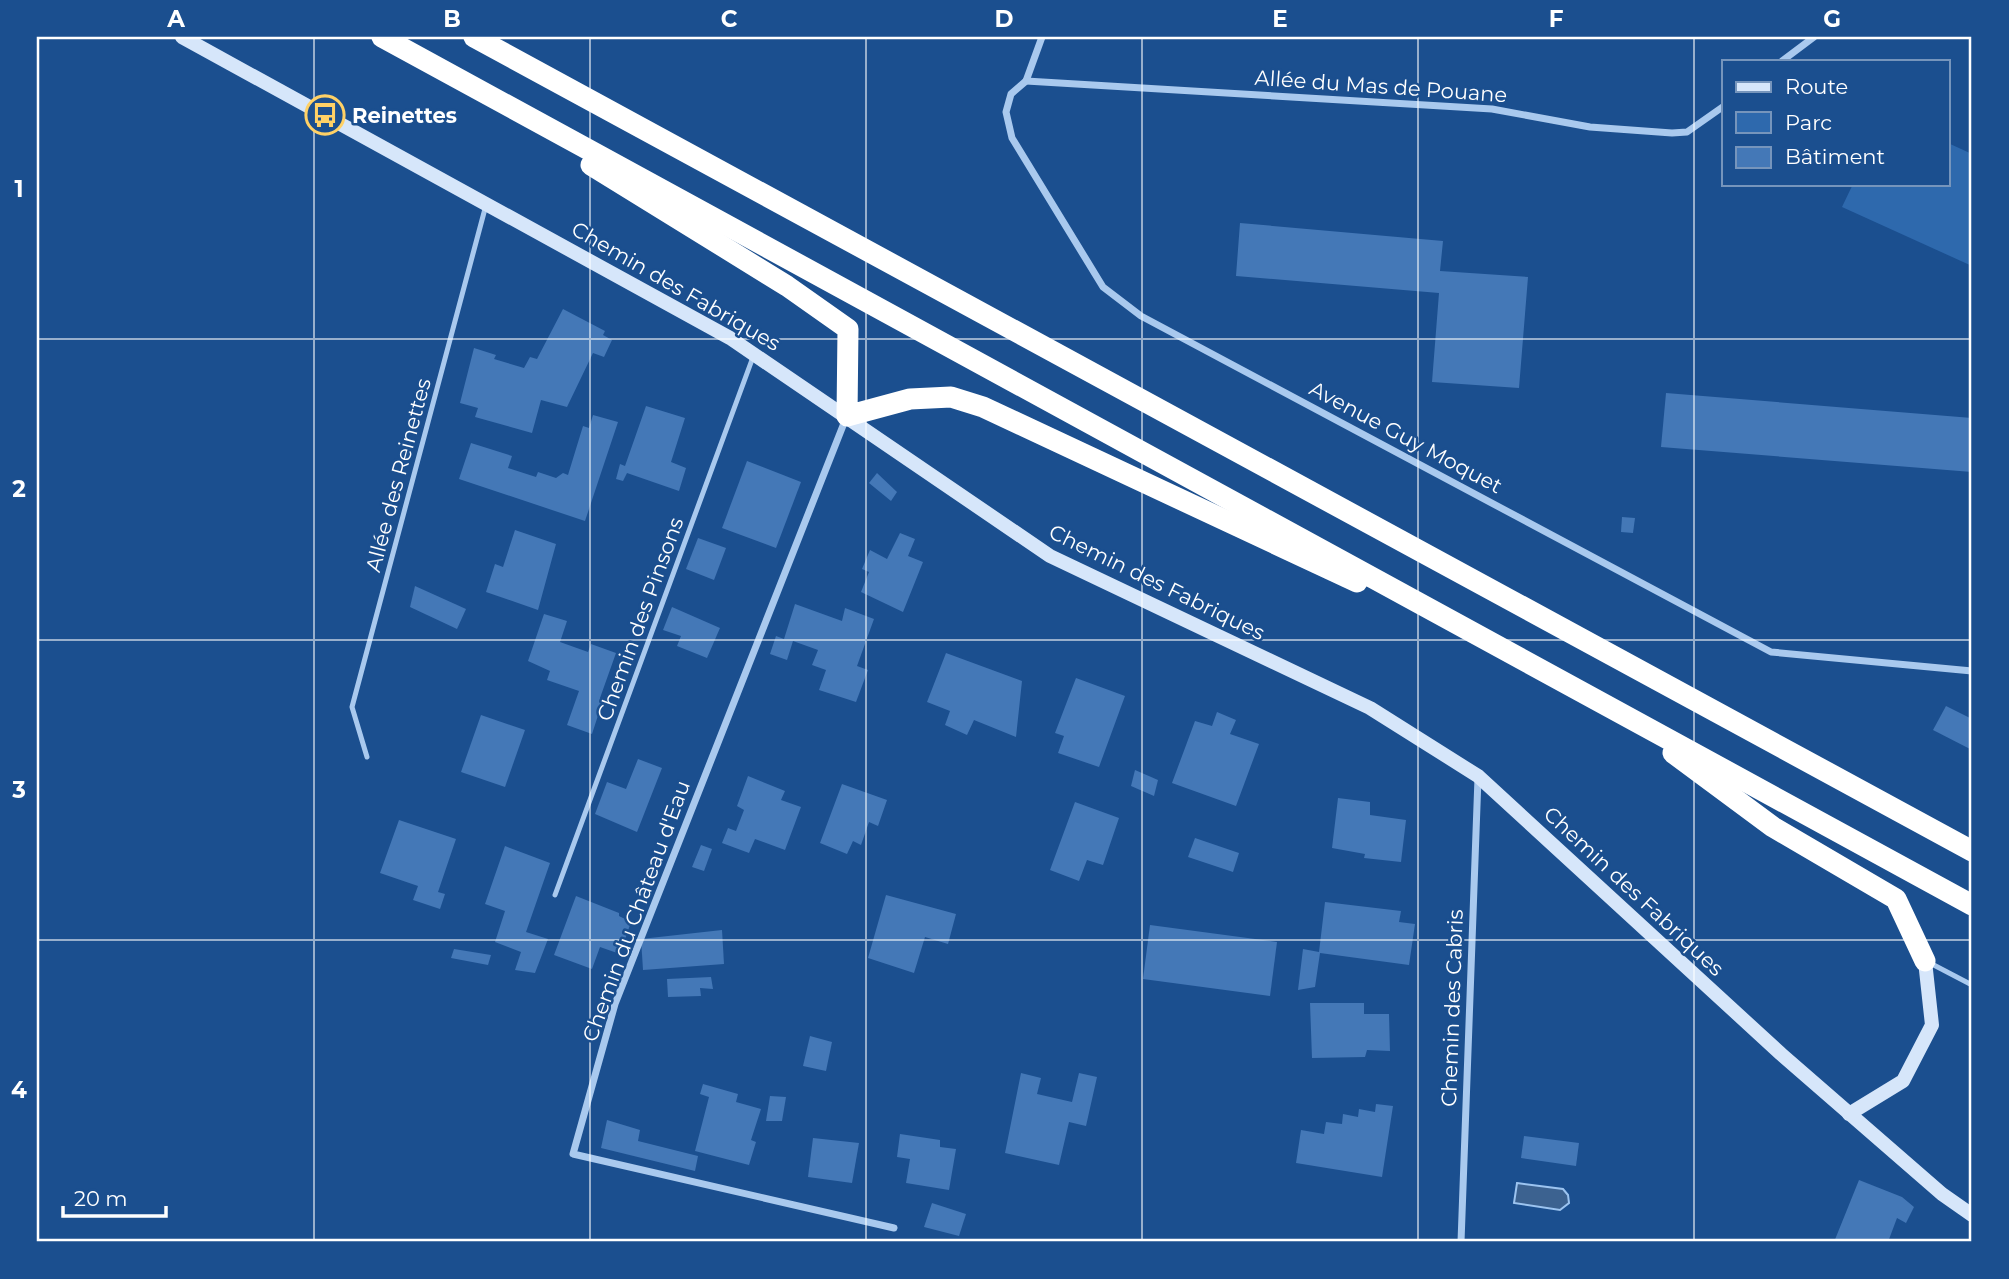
<svg xmlns="http://www.w3.org/2000/svg" width="2009" height="1279" font-family="Montserrat,sans-serif">
<style>
.green{fill:#2e69ad}
.water{fill:#3c6290;stroke:#9cc4f0;stroke-width:2}
.building{fill:#4478b7}
.lines{fill:none;stroke-linecap:round;stroke-linejoin:round}
.lane{stroke:#a9c9ee;stroke-width:5}
.street{stroke:#a9c9ee;stroke-width:7}
.secondary{stroke:#d6e6fa;stroke-width:14}
.highway{stroke:#fff;stroke-width:21}
.grid{fill:none;stroke:#fff;stroke-width:2;stroke-opacity:0.55}
.labels{text-anchor:middle;dominant-baseline:central;stroke-width:5;stroke-linejoin:round;paint-order:stroke}
.street-label{font-size:21px;fill:#fff;stroke:#1b4f8f}
.poi-label{font-size:21px;font-weight:bold;fill:#fff;stroke:#1b4f8f;text-anchor:start}
.neatline{fill:none;stroke:#fff;stroke-width:2.5}
.grid-label{font-size:23px;text-anchor:middle;font-weight:bold;fill:#fff}
</style>
<rect width="100%" height="100%" fill="#1b4f8f"/>
<path class="green" d="M1948,143L1972,154V266L1842,207L1853,184H1948Z"/>
<path class="water" d="M1517,1183L1563,1189L1568,1195L1569,1203L1560,1210L1514,1203Z"/>
<g class="building">
<path d="M1240,223L1443,241L1440,271L1528,277L1519,388L1432,382L1439,293L1236,276Z"/>
<path d="M563,309L605,331L603,335L612,340L604,357L593,353L567,407L541,400L532,433L475,417L478,408L460,403L474,348L496,355L494,359L524,368L530,357L537,359Z"/>
<path d="M1666,393L1972,418V472L1661,447Z"/>
<path d="M646,406L685,418L671,462L686,468L679,491L627,473L623,481L616,479L620,464L625,466Z"/>
<path d="M593,415L618,422L585,521L459,479L471,443L512,456L508,468L536,477L538,472L556,478L563,473L568,475L583,426L589,428Z"/>
<path d="M747,461L801,482L776,548L722,528Z"/>
<path d="M877,473L897,492L891,501L869,483Z"/>
<path d="M1622,517L1635,518L1633,533L1621,532Z"/>
<path d="M515,530L556,544L538,610L486,592L495,564L503,567Z"/>
<path d="M900,533L915,539L908,556L923,562L903,612L861,592L869,572L862,569L870,550L887,559Z"/>
<path d="M698,538L726,548L714,580L686,569Z"/>
<path d="M415,586L466,609L457,629L410,607Z"/>
<path d="M795,604L842,621L845,608L874,619L857,666L868,670L856,702L819,690L826,670L812,665L818,650L793,641L787,660L770,654L776,636L784,639Z"/>
<path d="M672,607L720,628L707,658L677,646L681,636L663,630Z"/>
<path d="M544,614L567,621L560,642L588,652L591,644L616,653L600,698L603,700L592,734L567,725L579,691L547,680L550,671L528,661Z"/>
<path d="M946,653L1022,681L1016,737L974,720L967,735L945,725L950,711L927,702Z"/>
<path d="M1076,678L1125,696L1099,767L1058,753L1064,736L1055,733Z"/>
<path d="M1946,706L1972,719V750L1933,730Z"/>
<path d="M1217,712L1236,720L1230,734L1259,744L1236,806L1172,783L1195,721L1212,726Z"/>
<path d="M481,715L525,730L505,787L461,772Z"/>
<path d="M638,759L662,768L637,832L595,814L607,782L626,789Z"/>
<path d="M1135,770L1158,780L1154,796L1131,786Z"/>
<path d="M748,776L785,791L781,800L801,807L785,850L755,839L749,853L722,843L728,828L736,831L744,810L737,806Z"/>
<path d="M842,784L887,800L878,826L869,822L861,845L853,841L847,854L820,843Z"/>
<path d="M1338,798L1370,802V815L1406,820L1401,862L1364,858L1365,854L1332,848Z"/>
<path d="M1075,802L1119,818L1103,865L1087,860L1079,881L1050,870Z"/>
<path d="M399,820L456,839L438,892L445,894L440,909L413,900L418,886L380,873Z"/>
<path d="M1195,838L1239,853L1233,872L1188,857Z"/>
<path d="M701,845L712,849L704,871L692,867Z"/>
<path d="M505,846L550,863L526,932L548,939L535,973L515,970L521,952L495,942L505,911L485,904Z"/>
<path d="M886,895L956,914L948,944L925,937L914,973L868,958Z"/>
<path d="M576,896L619,913V916L631,922L620,954L600,947L592,969L554,955Z"/>
<path d="M1325,902L1401,911L1399,922L1415,924L1409,965L1320,953L1315,987L1298,990L1303,949L1319,952Z"/>
<path d="M1150,925L1277,942L1270,996L1143,979Z"/>
<path d="M722,930L724,964L643,970L641,939Z"/>
<path d="M454,949L491,955L488,965L451,958Z"/>
<path d="M711,977L713,989L700,988L701,996L668,997L667,979Z"/>
<path d="M1310,1003H1364V1014H1389L1390,1051L1367,1050L1365,1057L1312,1058Z"/>
<path d="M810,1036L832,1042L826,1071L803,1066Z"/>
<path d="M1021,1073L1041,1078L1037,1094L1072,1102L1079,1073L1097,1077L1086,1126L1069,1122L1059,1165L1005,1153Z"/>
<path d="M703,1084L738,1094L736,1102L761,1109L751,1140L756,1142L749,1165L695,1151L709,1097L700,1094Z"/>
<path d="M770,1096L786,1097L782,1121H766Z"/>
<path d="M1376,1104L1393,1106L1382,1177L1296,1163L1301,1130L1324,1134L1326,1122L1342,1124L1343,1114L1358,1117L1359,1109L1375,1112Z"/>
<path d="M607,1120L640,1130L638,1141L698,1156L695,1171L601,1148Z"/>
<path d="M900,1134L940,1140V1147L956,1149L949,1190L906,1183L910,1159L897,1157Z"/>
<path d="M1524,1136L1579,1143L1576,1166L1521,1158Z"/>
<path d="M813,1138L859,1143L852,1183L808,1177Z"/>
<path d="M1859,1180L1902,1197L1914,1207L1906,1223L1897,1218L1888,1242H1834Z"/>
<path d="M932,1203L966,1214L959,1236L924,1227Z"/>
</g>
<g class="lines">
<g class="lane">
<path d="M367,757L352,707L486,205"/>
<path d="M555,895L753,357"/>
<path d="M1928,962L1972,985"/>
</g>
<g class="street">
<path d="M1042,37L1026,81L1011,94L1006,112L1012,138L1103,287L1141,316L1771,652L1972,671"/>
<path d="M1782,61L1814,37"/>
<path d="M1026,81L1492,109L1590,127L1672,133L1687,132L1724,106"/>
<path d="M846,418L615,1004L573,1154L894,1228"/>
<path d="M1461,1242L1478,778"/>
</g>
<g class="secondary">
<path d="M182,37L730,338L1050,556L1370,708L1478,776L1781,1054L1942,1194L1972,1215"/>
<path d="M1849,1114L1903,1081L1932,1025L1925,961"/>
</g>
<g class="highway">
<path d="M382,37L1972,905"/>
<path d="M474,37L1972,851"/>
<path d="M591,165L787,286L848,329L847,416L910,399L951,397L983,407L1357,582"/>
<path d="M1673,753L1773,827L1896,899L1925,961"/>
</g>
</g>
<path class="grid" d="M314,37V1242M590,37V1242M866,37V1242M1142,37V1242M1418,37V1242M1694,37V1242M37,339H1972M37,640H1972M37,940H1972"/>
<defs>
<g id="bus-ring" transform="scale(2.0125)"><circle r="9.5" fill="#1b4f8f" stroke="#ffd166" stroke-width="1.5"/><path d="M-5-6H5V4H4V6H2V4H-2V6H-4V4H-5ZM-3.5-4V0h7V-4ZM-3.5 1.2v1.5H-2V1.2ZM2 1.2v1.5H3.5V1.2Z" fill="#ffd166"/></g>
</defs>
<g fill-rule="evenodd">
<use href="#bus-ring" x="325" y="115"/>
</g>
<g class="labels">
<g class="street-label">
<text transform="translate(1381 86) rotate(4)">Allée du Mas de Pouane</text>
<text transform="translate(676 286) rotate(30)">Chemin des Fabriques</text>
<text transform="translate(1406 437) rotate(28)">Avenue Guy Moquet</text>
<text transform="translate(398 475) rotate(-75)">Allée des Reinettes</text>
<text transform="translate(1157 582) rotate(26)">Chemin des Fabriques</text>
<text transform="translate(640 619) rotate(-70)">Chemin des Pinsons</text>
<text transform="translate(1634 891) rotate(43)">Chemin des Fabriques</text>
<text transform="translate(636 911) rotate(-70)">Chemin du Château d'Eau</text>
<text transform="translate(1452 1008) rotate(-88)">Chemin des Cabris</text>
</g>
<g class="poi-label">
<text x="352" y="115">Reinettes</text>
</g>
</g>
<rect width="2009" height="1279" fill="none" stroke="#1b4f8f" stroke-width="77"/>
<rect x="1722" y="60" width="228" height="126" fill="#1b4f8f" stroke="#7695bc" stroke-width="2"/>
<rect x="1736" y="82" width="35" height="10" fill="#d6e6fa" stroke="#7695bc" stroke-width="2"/>
<text x="1785" y="94" font-size="21" fill="#ffffff">Route</text>
<rect x="1736" y="112" width="35" height="21" fill="#2e69ad" stroke="#7695bc" stroke-width="2"/>
<text x="1785" y="130" font-size="21" fill="#ffffff">Parc</text>
<rect x="1736" y="147" width="35" height="21" fill="#4478b7" stroke="#7695bc" stroke-width="2"/>
<text x="1785" y="164" font-size="21" fill="#ffffff">Bâtiment</text>
<path d="M63 1206v10h103v-10" fill="none" stroke="#ffffff" stroke-width="3.5"/>
<text x="74" y="1206" font-size="21" fill="#ffffff" stroke="#1b4f8f" stroke-width="5" paint-order="stroke">20 m</text>
<rect x="38" y="38" width="1932" height="1202" class="neatline"/>
<g class="grid-label">
<text x="176" y="27">A</text>
<text x="452" y="27">B</text>
<text x="729" y="27">C</text>
<text x="1004" y="27">D</text>
<text x="1280" y="27">E</text>
<text x="1556" y="27">F</text>
<text x="1832" y="27">G</text>
<text x="19" y="197">1</text>
<text x="19" y="497">2</text>
<text x="19" y="798">3</text>
<text x="19" y="1098">4</text>
</g>
</svg>
